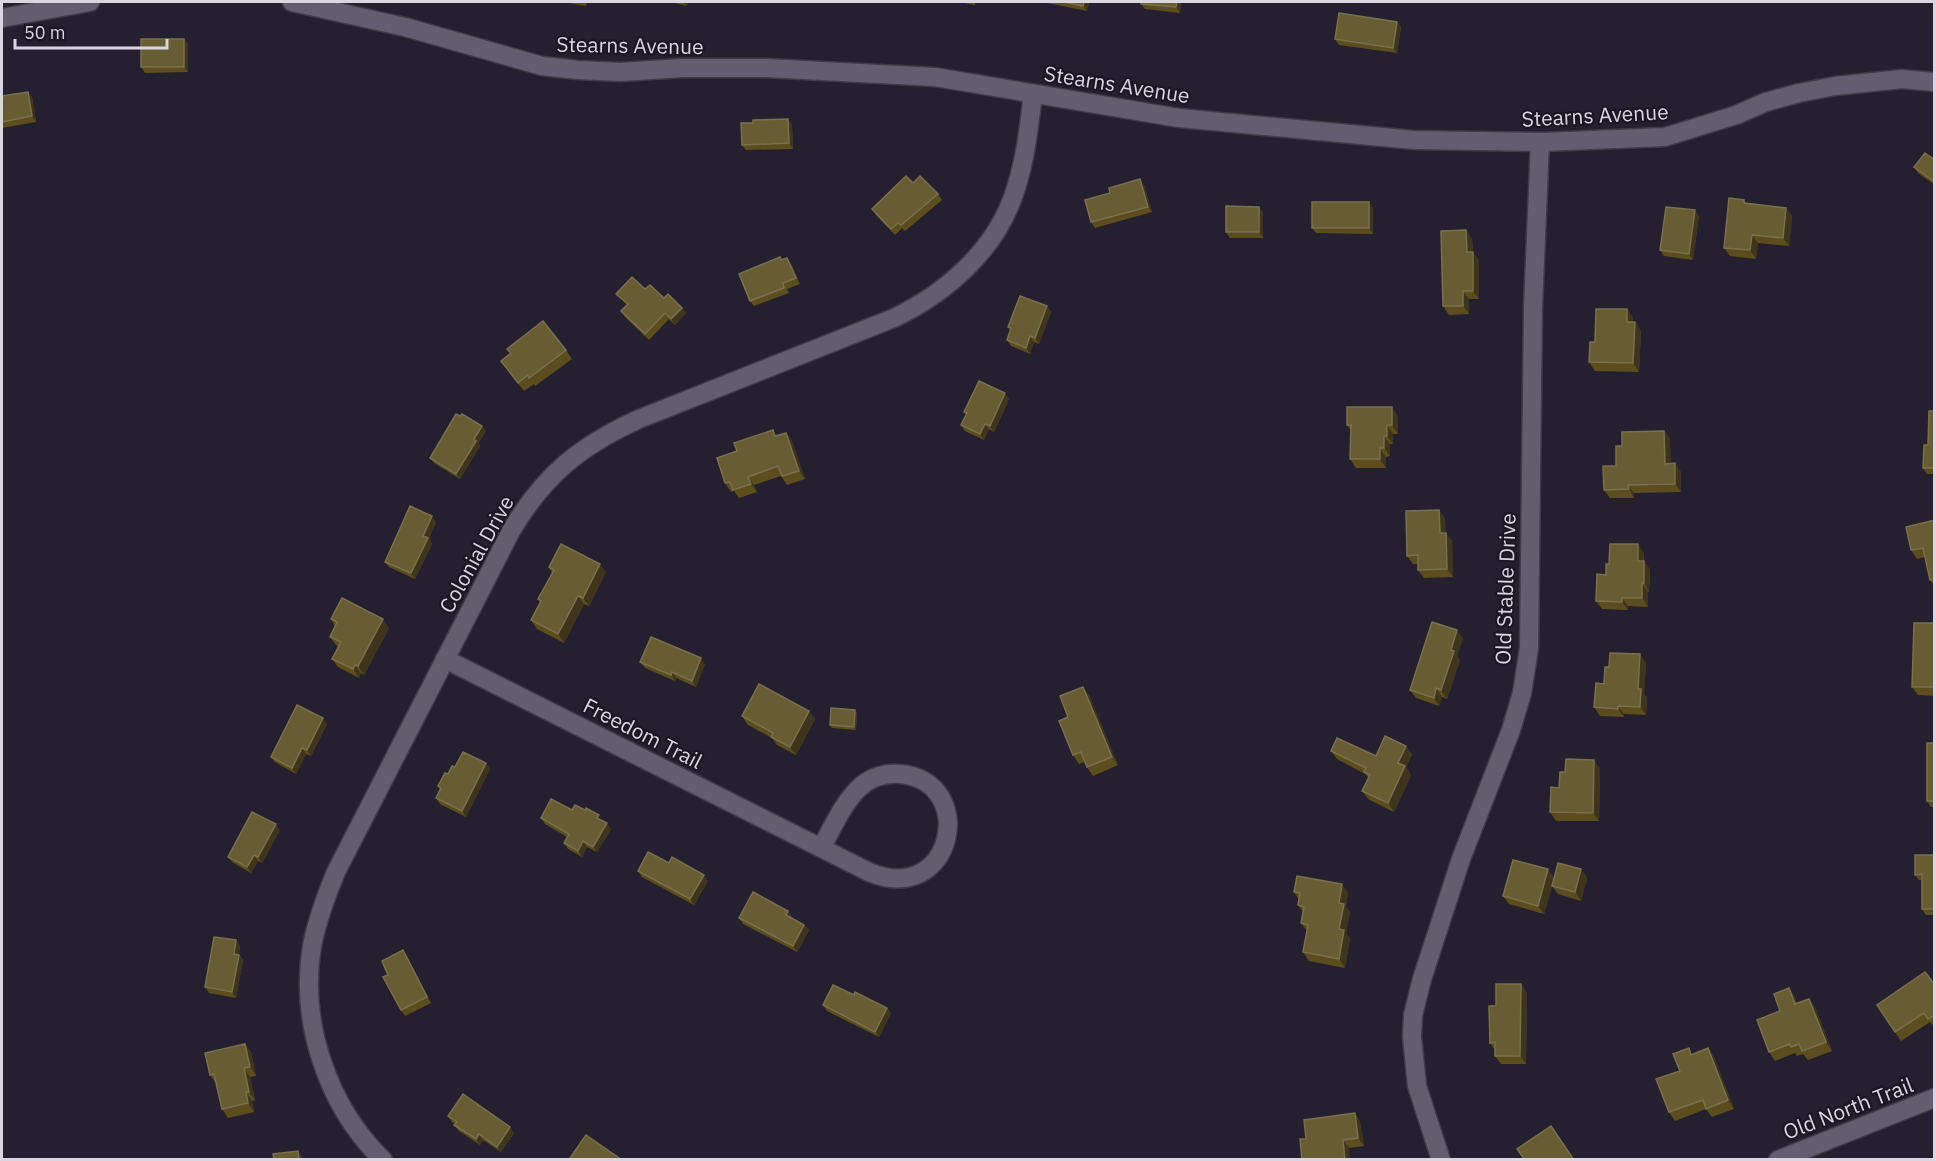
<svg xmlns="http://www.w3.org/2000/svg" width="1936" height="1161" font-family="'IBM Plex Sans',sans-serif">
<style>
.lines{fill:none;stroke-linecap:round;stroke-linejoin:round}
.minor-casing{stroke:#3f3b47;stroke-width:21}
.minor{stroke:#635e6f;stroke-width:18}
.wall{fill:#5b4d1e}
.shaded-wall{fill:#3f351c}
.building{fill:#685c33;stroke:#7a6f4e;stroke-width:1.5}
.labels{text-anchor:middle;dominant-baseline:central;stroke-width:4.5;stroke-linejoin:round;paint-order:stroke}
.street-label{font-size:21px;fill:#d9d6e1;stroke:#1b1725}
</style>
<rect width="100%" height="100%" fill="#25202f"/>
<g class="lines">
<g class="minor-casing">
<g id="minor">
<path d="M292,2L405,27L542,66L578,70L621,72L682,68H766L935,77L1179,118L1414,140L1543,142L1665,137L1736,115L1766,102L1799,93L1835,86L1902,79L1934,82"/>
<path d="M2,18L90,2"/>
<path d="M445,659L869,872C954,908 979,781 900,774C884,773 869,778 858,789C842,805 832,829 821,848"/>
<path d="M383,1160C328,1107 299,1022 312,946C317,920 326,896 336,872L511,531C544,475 580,446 639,419L894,318C948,292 998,248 1016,188C1026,157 1029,126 1033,94"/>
<path d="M1441,1160L1417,1086L1412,1037L1413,1015L1422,979L1461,859L1511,730L1522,693L1529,648L1533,307L1540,142"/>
<path d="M1778,1160L1934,1098"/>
</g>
</g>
<use href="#minor" class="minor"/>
</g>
<g class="wall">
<path d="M563,2H587L586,6Z"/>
<path d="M671,2H688L687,6Z"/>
<path d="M959,2H975V5Z"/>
<path d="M1042,2H1089L1087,11Z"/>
<path d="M1141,2H1181L1180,13L1145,9L1141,4Z"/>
<path d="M1397,22L1401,27L1397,53L1339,45L1335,39Z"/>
<path d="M184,39L188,44V72L145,73L141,67Z"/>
<path d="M2,96L32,97L36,122L2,128Z"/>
<path d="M792,125L793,149L746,150L742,145Z"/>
<path d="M1935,160V185L1918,173L1914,167Z"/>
<path d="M913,183L938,194L942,200L905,231L902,228L895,235L876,215L872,209Z"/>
<path d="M1144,185L1152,212L1095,228L1091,222L1110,193Z"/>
<path d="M1744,200L1747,204L1786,208L1792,216L1789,246L1758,243L1756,259L1730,256L1724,248Z"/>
<path d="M1373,208V234L1316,233L1312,228Z"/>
<path d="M1263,212V238H1230L1226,232Z"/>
<path d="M1699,216L1693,260L1664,256L1660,250Z"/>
<path d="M1466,230L1472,239L1473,252L1479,260V299H1469V314L1449,315L1443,306Z"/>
<path d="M791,263L800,284L787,289L789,293L754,306L750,301Z"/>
<path d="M645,289L682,308L686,313L675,325L669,319L649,340L625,317L621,311L627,305L616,294Z"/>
<path d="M1047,306L1051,312L1039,344L1034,342L1030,354L1011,346L1007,340L1010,330L1008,327Z"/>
<path d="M1627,309L1633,318V322L1641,331L1639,372L1595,371L1589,362L1595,342Z"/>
<path d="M566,350L572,359L535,386L534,384L524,391L501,361Z"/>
<path d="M1009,399L994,432L989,429L984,440L965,431L961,425L966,415L964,412Z"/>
<path d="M1935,411V474H1927L1923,468Z"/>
<path d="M460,416L482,426L486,431L478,444L480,446L460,479L434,463L430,458Z"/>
<path d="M1398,416V434H1393V444H1390V456L1386,457V468H1356L1350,459L1351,431L1347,425Z"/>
<path d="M773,430L776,436L786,433L792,441L805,479L787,485L781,476L754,485L757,492L739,498L734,491L731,492L725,483L737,451Z"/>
<path d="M1664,431L1670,439V464L1681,472V492L1634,493V498H1610L1604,490L1616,466L1622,446Z"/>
<path d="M1445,518V533L1452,541L1453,577L1424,578L1418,570V564H1413L1407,556Z"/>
<path d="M1935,520V587L1930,580L1925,557L1917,559L1911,550Z"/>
<path d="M436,522L429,539L432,544L415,579L389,567L385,562Z"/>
<path d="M1644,553V561L1650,570L1649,592H1648V607L1628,606V610L1602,609L1596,601L1609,564Z"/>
<path d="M549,567L606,572L589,606L584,604L564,643L537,629L531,620L540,602L538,599L552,573Z"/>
<path d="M331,619L389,628L364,675L361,673L359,678L338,667L332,659L338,647L336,645L330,637L335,626Z"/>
<path d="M1935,623V696L1918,695L1912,687Z"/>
<path d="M1463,638L1457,656L1460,660L1447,699L1442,697L1439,706L1416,698L1410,690Z"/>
<path d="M640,662L705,664L696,687L676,678L675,681L645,668Z"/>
<path d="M1646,663L1644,694L1647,698L1646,715L1624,714V717L1600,716L1594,707L1609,667Z"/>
<path d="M1089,695L1118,765L1093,776L1087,767L1085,762L1079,764L1073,755L1068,717Z"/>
<path d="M855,710L857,713L856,730L832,728L830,725Z"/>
<path d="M809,711L815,719L796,755L777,745L772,738L748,725L742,716Z"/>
<path d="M327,724L311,756L306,754L296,774L275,762L271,757Z"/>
<path d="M1935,743V807H1931L1927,801Z"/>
<path d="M1331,751L1376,756L1412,754L1406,767L1411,775L1394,812L1368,799L1362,791L1368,777L1365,774L1337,759Z"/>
<path d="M486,763L490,769L466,817L440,804L436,798L440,790L438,786L448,774Z"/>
<path d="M1600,768L1599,821H1556L1550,812L1565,772Z"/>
<path d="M572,810L607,823L611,829L597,852L587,847L582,857L568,849L564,843L567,837L545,824L541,818Z"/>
<path d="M280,830L262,863L258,861L251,873L232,862L228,857Z"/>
<path d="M1935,855V915H1926L1922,909V880H1919L1915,875Z"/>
<path d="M669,863L708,881L694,905L642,877L638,871Z"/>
<path d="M1581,869L1587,878L1581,901L1558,894L1552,886L1544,914L1509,904L1503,896L1554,878Z"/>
<path d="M1294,892L1348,893L1346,907L1350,912L1346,933L1350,938L1345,968L1309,961L1303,952L1307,931L1301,923L1303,912L1298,905L1299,900Z"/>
<path d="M788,911L792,917V918L804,925L809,930L797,952L743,924L739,918Z"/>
<path d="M236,940L240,946L239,954L243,960L236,998L209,993L205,987Z"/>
<path d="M403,950L407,956L431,1003L405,1016L401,1010L388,975Z"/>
<path d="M1521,984L1527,993L1526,1064H1501L1495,1056V1050L1490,1043Z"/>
<path d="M1935,985V1027L1930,1022L1901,1041L1877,1005Z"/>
<path d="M1789,988L1795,997L1797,1003L1815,1007L1832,1051L1808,1060L1803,1054L1797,1056L1795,1053L1775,1061L1769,1052L1780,1011Z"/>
<path d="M854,995L887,1008L891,1013L879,1037L827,1011L823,1005Z"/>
<path d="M1708,1048L1714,1057L1734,1109L1712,1117L1706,1109L1675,1121L1669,1112L1680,1071L1693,1054Z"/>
<path d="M251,1052L256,1076L250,1077L255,1100L252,1101L254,1112L228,1118L222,1109L216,1083L210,1075Z"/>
<path d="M1355,1113L1360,1122L1364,1146L1349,1148L1306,1139Z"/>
<path d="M448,1116L514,1133L501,1152L483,1140L480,1145L459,1131L454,1125L455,1124L452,1122Z"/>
</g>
<g class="shaded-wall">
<path d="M683,2H688L687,6Z"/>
<path d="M1084,2H1089L1087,11L1083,6Z"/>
<path d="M1177,2H1181L1180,13L1176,7Z"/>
<path d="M1397,22L1401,27L1397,53L1393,48Z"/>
<path d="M184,39L188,44V72L184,67Z"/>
<path d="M28,92L32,97L36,122L32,116Z"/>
<path d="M788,119L792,125L793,149L789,143Z"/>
<path d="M1140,179L1144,185L1152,212L1148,207Z"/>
<path d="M1369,202L1373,208V234L1369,228Z"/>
<path d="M1259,207L1263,212V238L1259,232Z"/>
<path d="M1786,208L1792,216L1789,246L1783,238Z"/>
<path d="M1695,210L1699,216L1693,260L1689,254Z"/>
<path d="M1466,230L1472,239L1473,252L1479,260V299L1473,291L1467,252Z"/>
<path d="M1752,235L1758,243L1756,259L1750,250Z"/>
<path d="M787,258L791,263L800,284L796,278Z"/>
<path d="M1463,291L1469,299V314L1463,306Z"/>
<path d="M1047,306L1051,312L1039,344L1035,338Z"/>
<path d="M682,308L686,313L675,325L671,319Z"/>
<path d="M1627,309L1633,318V331L1627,322Z"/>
<path d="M1635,322L1641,331L1639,372L1633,363Z"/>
<path d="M1030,336L1034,342L1030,354L1026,348Z"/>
<path d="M1005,393L1009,399L994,432L990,426Z"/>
<path d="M1392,407L1398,416V434L1392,425Z"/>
<path d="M985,424L989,429L984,440L980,434Z"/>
<path d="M1387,425L1393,434V444L1387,436Z"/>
<path d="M482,426L486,431L478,444L480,446L460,479L456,474L474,439Z"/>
<path d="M1664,431L1670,439L1671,472L1665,464Z"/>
<path d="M786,433L792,441L805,479L799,471Z"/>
<path d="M1384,436L1390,444V456L1384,448Z"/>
<path d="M1380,448L1386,457V468L1380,459Z"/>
<path d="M1675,463L1681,472V492L1675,484Z"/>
<path d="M748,477L754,485L757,492L751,484Z"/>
<path d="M1628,485L1634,493V498L1629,489Z"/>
<path d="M1439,510L1445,518L1446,542L1440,533Z"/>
<path d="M432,516L436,522L429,539L432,544L415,579L411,573L423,536Z"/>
<path d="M1446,533L1452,541L1453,577L1447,569Z"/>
<path d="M1638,544L1644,553L1643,569L1638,561Z"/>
<path d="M1644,561L1650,570L1649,592L1644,583Z"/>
<path d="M600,564L606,572L589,606L583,598Z"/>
<path d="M1642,583L1648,592V607L1642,598Z"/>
<path d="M578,596L584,604L564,643L558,634Z"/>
<path d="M1622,598L1628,606V610L1622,602Z"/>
<path d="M383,619L389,628L364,675L358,666Z"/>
<path d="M1457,630L1463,638L1457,656L1460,660L1447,699L1441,690L1451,650Z"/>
<path d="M1640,654L1646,663L1644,694L1647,698L1646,715L1640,707L1638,689Z"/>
<path d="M701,658L705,664L696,687L692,681Z"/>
<path d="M355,665L361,673L359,678L353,669Z"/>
<path d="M672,672L676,678L675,681L671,675Z"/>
<path d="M1083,687L1089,695L1118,765L1112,757Z"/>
<path d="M1436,688L1442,697L1439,706L1434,698Z"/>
<path d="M1618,706L1624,714V717L1618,709Z"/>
<path d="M855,710L857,713L856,730L854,727Z"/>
<path d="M809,711L815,719L796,755L790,747Z"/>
<path d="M323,718L327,724L311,756L307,750Z"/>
<path d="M1406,746L1412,754L1406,767L1411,775L1394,812L1388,803L1398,763Z"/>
<path d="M302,748L306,754L296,774L292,768Z"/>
<path d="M1594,760L1600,768L1599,821L1593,813Z"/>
<path d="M486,763L490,769L466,817L462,811Z"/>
<path d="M607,823L611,829L597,852L593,847Z"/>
<path d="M276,824L280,830L262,863L258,857Z"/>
<path d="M583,841L587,847L582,857L578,851Z"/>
<path d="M254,855L258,861L251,873L247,867Z"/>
<path d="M1548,869L1554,878L1544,914L1538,906Z"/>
<path d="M1581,869L1587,878L1581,901L1575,892Z"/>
<path d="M704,875L708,881L694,905L690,899Z"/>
<path d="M1342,884L1348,893L1346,907L1350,912L1346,933L1350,938L1345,968L1339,959V903Z"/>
<path d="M788,911L792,917L791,921L786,915Z"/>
<path d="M804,925L809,930L797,952L793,946Z"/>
<path d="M236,940L240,946L238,959L234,954Z"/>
<path d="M403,950L407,956L431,1003L427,997Z"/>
<path d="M239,955L243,960L236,998L232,992Z"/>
<path d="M1521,984L1527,993L1526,1064L1520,1056Z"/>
<path d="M1789,988L1795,997L1800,1013L1795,1004Z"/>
<path d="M1809,999L1815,1007L1832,1051L1826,1042Z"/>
<path d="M887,1008L891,1013L879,1037L875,1032Z"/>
<path d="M245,1044L251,1052L256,1076L250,1067Z"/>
<path d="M1708,1048L1714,1057L1734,1109L1728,1100Z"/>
<path d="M244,1068L250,1077L255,1100L249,1092Z"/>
<path d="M246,1092L252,1101L254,1112L248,1103Z"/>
<path d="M1355,1113L1360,1122L1364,1146L1358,1138Z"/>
<path d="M510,1127L514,1133L501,1152L497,1147Z"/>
<path d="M479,1134L483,1140L480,1145L476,1139Z"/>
<path d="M1343,1140L1349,1148L1350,1160H1345Z"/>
<path d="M298,1151L304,1159V1160H299Z"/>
</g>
<g class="building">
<path d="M1064,2H1084L1083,6Z"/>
<path d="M1141,2H1177L1176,7L1141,4Z"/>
<path d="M1339,13L1397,22L1393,48L1335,39Z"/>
<rect x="141" y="39" width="43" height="28"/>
<path d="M28,92L32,116L2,122V96Z"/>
<path d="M788,119L789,143L742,145L741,123H753V120Z"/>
<path d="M1925,153L1935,160V182L1914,167Z"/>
<path d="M906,176L913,183L920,176L938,194L901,225L898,223L891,229L872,209Z"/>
<path d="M1140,179L1148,207L1091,222L1085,200L1110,193L1109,188Z"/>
<path d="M1729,198L1744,200V203L1786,208L1783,238L1752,235L1750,250L1724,248Z"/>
<rect x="1312" y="202" width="57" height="26"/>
<path d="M1226,206L1259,207V232H1226Z"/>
<path d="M1666,207L1695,210L1689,254L1660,250Z"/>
<path d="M1466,230L1467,252H1473V291H1463V306H1443L1441,231Z"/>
<path d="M780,257L781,260L787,258L796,278L783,283L784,288L750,301L739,274Z"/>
<path d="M632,277L645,289L650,285L664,298L668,294L682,308L671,319L665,313L645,334L621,311L628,304L616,294Z"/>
<path d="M1020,296L1047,306L1035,338L1030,336L1026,348L1007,340L1011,328L1008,327Z"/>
<path d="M1596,309H1627V322H1635L1633,363L1589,362L1590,342H1595Z"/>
<path d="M543,321L566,350L529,378L528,375L518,383L501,361L511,353L507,349Z"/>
<path d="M979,381L1005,393L990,426L985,424L980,434L961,425L967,413L964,412Z"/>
<path d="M1347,407H1392V425H1387V436H1384V448H1380V459H1350L1351,425H1347Z"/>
<path d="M1929,411H1935V468H1923L1924,445H1928Z"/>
<path d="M456,414L460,416L462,414L482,426L474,439L476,441L456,474L430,458Z"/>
<path d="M773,430L775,436L786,433L799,471L782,476L778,466L748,477L751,484L733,490L730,482L725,483L717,458L737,451L734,443Z"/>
<path d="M1664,431L1665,464L1675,463V484L1628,485L1629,489L1604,490L1603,466H1616V446H1622V432Z"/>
<path d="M410,506L432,516L423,536L428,538L411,573L385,562Z"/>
<path d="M1439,510L1440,533H1446L1447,569L1418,570V555L1407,556L1406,511Z"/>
<path d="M1935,520V579L1930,580L1923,548L1911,550L1906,527Z"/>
<path d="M561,544L600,564L583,598L578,596L558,634L531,620L541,601L538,599L554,570L549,567Z"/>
<path d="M1610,544H1638V561H1644V583H1642V598H1622V602L1596,601L1597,574L1606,575V564H1609Z"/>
<path d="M342,598L383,619L358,666L355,665L353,669L332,659L341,642L330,637L337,622L331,619Z"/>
<path d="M1432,622L1457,630L1451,650L1454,651L1441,690L1436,688L1434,698L1410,690Z"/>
<path d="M1914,623H1935V687H1912Z"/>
<path d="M651,637L701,658L692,681L672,672L671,675L640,662Z"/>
<path d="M1610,653L1640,654L1638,689H1641L1640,707L1618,706V709L1594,707L1596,683L1604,684L1605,667H1609Z"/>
<path d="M759,684L809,711L790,747L771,737L773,733L742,716Z"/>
<path d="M1083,687L1112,757L1087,767L1081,752L1073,755L1059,721L1068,717L1060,696Z"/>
<path d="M297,705L323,718L307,750L302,748L292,768L271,757Z"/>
<path d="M831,708L855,710L854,727L830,725Z"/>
<path d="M1385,736L1406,746L1398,763L1405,766L1388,803L1362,791L1370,775L1364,772L1366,768L1331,751L1337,738L1376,756Z"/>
<rect x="1927" y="743" width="8" height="58"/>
<path d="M463,752L486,763L462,811L436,798L441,788L438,786L445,773L448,774L452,766L455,767Z"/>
<path d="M1566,759L1594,760L1593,813L1550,812L1551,787L1559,788L1560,772H1565Z"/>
<path d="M551,799L572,810L575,805L585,810L586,808L599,815L597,818L607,823L593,847L583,841L578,851L564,843L569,834L541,818Z"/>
<path d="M252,812L276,824L258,857L254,855L247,867L228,857Z"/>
<path d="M648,852L669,863L672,857L704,875L690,899L638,871Z"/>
<path d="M1915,855H1935V909H1922V874L1915,875Z"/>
<path d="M1513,860L1548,869L1538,906L1503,896Z"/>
<path d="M1558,863L1581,869L1575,892L1552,886Z"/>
<path d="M1297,876L1342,884L1339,903L1344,904L1339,929L1344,930L1339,959L1303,952L1308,925L1301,923L1304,907L1298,905L1300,893L1294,892Z"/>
<path d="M753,892L788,911L786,915L804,925L793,946L739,918Z"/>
<path d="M214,937L236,940L234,954L239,955L232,992L205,987Z"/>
<path d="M403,950L427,997L401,1010L383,977L388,975L382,961Z"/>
<path d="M1925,972L1935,985V1015L1928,1019L1924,1013L1895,1032L1877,1005Z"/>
<path d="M1496,984H1521L1520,1056H1495V1042L1490,1043L1489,1006H1496Z"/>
<path d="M833,985L854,995L855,992L887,1008L875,1032L823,1005Z"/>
<path d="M1789,988L1795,1004L1809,999L1826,1042L1802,1051L1799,1044L1791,1047L1790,1044L1769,1052L1757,1020L1780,1011L1774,994Z"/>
<path d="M245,1044L250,1067L244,1068L249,1092H246L248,1103L222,1109L214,1074L210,1075L205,1053Z"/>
<path d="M1689,1048L1691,1055L1708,1048L1728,1100L1706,1109L1703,1100L1669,1112L1656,1079L1680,1071L1673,1054Z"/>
<path d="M463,1094L510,1127L497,1147L479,1134L476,1139L454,1125L457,1122L448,1116Z"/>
<path d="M1355,1113L1358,1138L1343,1140L1345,1160H1302L1300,1139H1306L1304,1120Z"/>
<path d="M1551,1126L1574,1160H1525L1517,1149Z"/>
<path d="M586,1135L622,1160H571L570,1158Z"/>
<path d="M298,1151L299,1160H274L273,1154Z"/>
</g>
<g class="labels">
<g class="street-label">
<text transform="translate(630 45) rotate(1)">Stearns Avenue</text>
<text transform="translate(1117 84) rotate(9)">Stearns Avenue</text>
<text transform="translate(1595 115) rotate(-3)">Stearns Avenue</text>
<text transform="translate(476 554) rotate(-61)">Colonial Drive</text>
<text transform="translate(1505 589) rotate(-88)">Old Stable Drive</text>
<text transform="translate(643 733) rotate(27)">Freedom Trail</text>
<text transform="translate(1848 1108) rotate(-21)">Old North Trail</text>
</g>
</g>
<rect width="1936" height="1161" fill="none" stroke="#d9d6e1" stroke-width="6"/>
<path d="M15 39v9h152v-9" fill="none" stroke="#d9d6e1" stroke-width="3"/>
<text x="24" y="39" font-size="18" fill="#d9d6e1" stroke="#1b1725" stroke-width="4.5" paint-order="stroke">50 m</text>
</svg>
